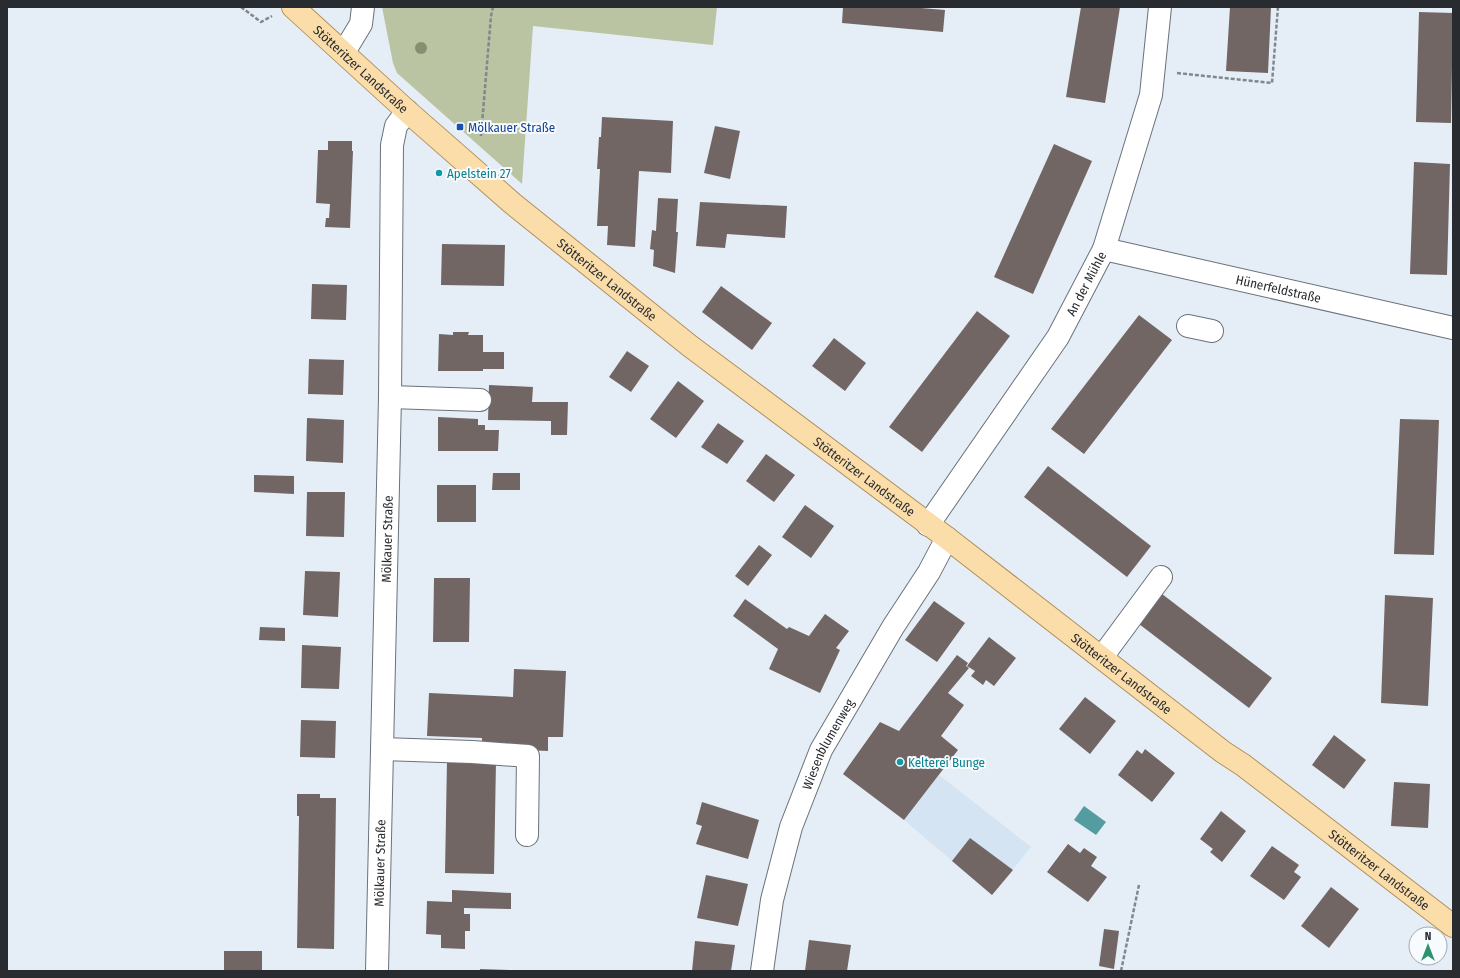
<svg xmlns="http://www.w3.org/2000/svg" width="1460" height="978" font-family="'Fira Sans Condensed',sans-serif">
<style>
.built{fill:#d5e4f2}
.green{fill:#bac3a2}
.water{fill:#559ca1}
.building{fill:#726665}
.lines{fill:none;stroke-linecap:round;stroke-linejoin:round}
.minor-casing{stroke:#6a727a;stroke-width:24}
.major-casing{stroke:#af905b;stroke-width:24}
.path{stroke:#82878e;stroke-width:2.5;stroke-dasharray:4 2;stroke-linecap:butt}
.minor{stroke:#fff;stroke-width:22}
.major{stroke:#fbddaa;stroke-width:22}
.tree{fill:#858f71}
.transit-dot{fill:#1a4fb4;stroke:#f7fbfe;stroke-width:1.5}
.culture-dot{fill:#0f9aa8;stroke:#f7fbfe;stroke-width:1.5}
.labels{text-anchor:middle;dominant-baseline:central;stroke-width:4;stroke-linejoin:round;paint-order:stroke}
.street-label{font-size:13px;fill:#282b2f;stroke:#f7fbfe}
.transit-label{font-size:13px;fill:#164399;stroke:#f7fbfe;text-anchor:start}
.culture-label{font-size:13px;fill:#0d838f;stroke:#f7fbfe;text-anchor:start}
</style>
<rect width="100%" height="100%" fill="#e5eef7"/>
<path class="built" d="M939,775L1031,847L992,895L904,820Z"/>
<path class="green" d="M382,7H717L713,45L533,26L522,184L397,73L393,63Z"/>
<path class="water" d="M1084,806L1106,822L1096,835L1074,820Z"/>
<g class="building">
<path d="M843,7H909L945,10L943,32L842,23Z"/>
<path d="M1081,7H1120L1105,103L1066,97Z"/>
<path d="M1230,7H1271L1268,73L1226,71Z"/>
<path d="M1419,12L1453,13L1451,123L1416,122Z"/>
<path d="M602,117L673,121L671,173L639,171L635,247L607,245L608,226H597L600,169H597L599,137H601Z"/>
<path d="M715,126L740,131L730,179L704,173Z"/>
<path d="M328,141H352V151H353L350,228L325,227L326,218H329L330,204L316,203L318,150H328Z"/>
<path d="M1054,144L1092,161L1033,294L994,277Z"/>
<path d="M1414,162L1450,164L1447,275L1410,274Z"/>
<path d="M658,198L678,199L676,232H678L675,273L653,266L654,250L650,249L652,230L656,231Z"/>
<path d="M700,202L787,206L785,238L727,234L725,248L696,246Z"/>
<path d="M442,244L505,245L504,286L441,285Z"/>
<path d="M312,284L347,285L346,320L311,319Z"/>
<path d="M721,286L772,323L752,350L702,312Z"/>
<path d="M977,311L1010,336L922,452L889,427Z"/>
<path d="M1139,315L1172,340L1084,454L1051,429Z"/>
<path d="M453,332H469L468,335H483V352H504V369H483V371H438L439,334L453,335Z"/>
<path d="M834,338L866,363L845,391L812,366Z"/>
<path d="M627,351L649,366L631,392L609,377Z"/>
<path d="M309,359L344,360L343,395L308,394Z"/>
<path d="M678,381L704,401L676,438L650,419Z"/>
<path d="M489,385L533,387L532,402H568L567,435H551V421L488,420Z"/>
<path d="M438,417L478,419V425H485V430H499L498,451H438Z"/>
<path d="M307,418L344,420L343,463L306,461Z"/>
<path d="M1400,419L1439,420L1434,555L1394,554Z"/>
<path d="M718,423L744,441L727,464L701,447Z"/>
<path d="M766,454L795,475L774,502L746,481Z"/>
<path d="M1048,466L1151,546L1127,577L1024,497Z"/>
<path d="M493,473H520V490H492Z"/>
<path d="M254,475L294,476V494L254,492Z"/>
<rect x="437" y="485" width="39" height="37"/>
<path d="M307,492H345L344,537L306,536Z"/>
<path d="M805,505L834,526L811,558L782,537Z"/>
<path d="M759,545L772,555L748,586L735,576Z"/>
<path d="M305,571L340,572L338,617L303,615Z"/>
<path d="M434,578H470L469,642H433Z"/>
<path d="M1162,594L1272,678L1249,708L1139,624Z"/>
<path d="M1385,595L1433,598L1428,706L1381,703Z"/>
<path d="M745,599L787,629L789,627L809,636L825,614L849,631L836,648L840,650L820,693L769,669L778,649L733,616Z"/>
<path d="M934,601L965,623L937,662L905,640Z"/>
<path d="M260,627L285,628V641L259,640Z"/>
<path d="M989,637L1016,658L994,686L986,680L983,685L971,676L975,671L967,666Z"/>
<path d="M302,645L341,647L339,689L301,688Z"/>
<path d="M957,655L968,663L966,666L969,668L948,693L964,705L941,736L958,750L904,820L843,774L880,722L899,731Z"/>
<path d="M514,669L566,671L563,737H548V751L482,748V738L427,736L429,693L513,697Z"/>
<path d="M1085,697L1116,721L1090,754L1059,729Z"/>
<path d="M301,720L336,721L335,758L300,757Z"/>
<path d="M1334,735L1366,760L1344,789L1312,765Z"/>
<path d="M1145,749L1175,773L1152,802L1118,775L1137,750L1142,754Z"/>
<path d="M447,760L496,761L494,874L445,873Z"/>
<path d="M1394,782L1430,784L1428,828L1391,826Z"/>
<path d="M297,794H320V798H336L334,949L297,948L299,816H297Z"/>
<path d="M702,802L759,820L748,859L696,844L702,826L696,824Z"/>
<path d="M1221,811L1246,831L1222,862L1210,852L1213,849L1200,839Z"/>
<path d="M970,838L1013,870L992,895L952,861Z"/>
<path d="M1068,844L1080,853L1084,848L1097,857L1091,866L1107,877L1088,902L1047,872Z"/>
<path d="M1272,846L1299,865L1294,872L1301,877L1284,900L1250,876Z"/>
<path d="M706,875L748,884L738,926L697,918Z"/>
<path d="M1331,887L1359,909L1329,948L1301,926Z"/>
<path d="M452,890L511,893V909L464,908V914H470V931H465V949L441,948V935L426,934L427,901L452,902Z"/>
<path d="M1104,929L1119,931L1114,969L1099,966Z"/>
<path d="M809,940L851,945L847,971H805Z"/>
<path d="M695,941L735,945L731,971H692Z"/>
<path d="M224,951H262V971L224,970Z"/>
<path d="M480,969L510,970V971H480Z"/>
</g>
<g class="lines">
<g class="minor-casing">
<g id="minor">
<path d="M344,52L361,24L363,7"/>
<path id="s1" d="M1104,249L1453,328"/>
<path d="M1188,326L1212,331"/>
<path d="M390,397L480,400"/>
<path id="s2" d="M928,525L1058,337L1104,249L1151,95L1160,7"/>
<path d="M1102,657L1161,577"/>
<path d="M382,749L472,752L528,756L527,835"/>
<path id="s3" d="M377,971L390,397L392,145L396,126L407,111"/>
<path id="s4" d="M762,971L772,900L791,827L821,750L893,627L929,572L947,538"/>
</g>
</g>
<g class="major-casing">
<g id="major">
<path id="s5" d="M293,7L407,111L512,203L690,346L947,538L1223,752L1243,765L1453,926"/>
</g>
</g>
<g class="path">
<path d="M241,7L261,22L272,16"/>
<path d="M1177,73L1272,83L1278,7"/>
<path d="M481,136L491,16L493,7"/>
<path d="M1121,971L1139,885"/>
</g>
<use href="#minor" class="minor"/>
<use href="#major" class="major"/>
</g>
<circle class="tree" cx="421" cy="48" r="6"/>
<rect class="transit-dot" x="456" y="123" width="8" height="8" rx="2"/>
<g class="culture-dot">
<circle cx="439" cy="173" r="4"/>
<circle cx="900" cy="762" r="4"/>
</g>
<g class="labels">
<g class="street-label">
<text stroke="none"><textPath href="#s5" startOffset="92">Stötteritzer Landstraße</textPath></text>
<text stroke="none"><textPath href="#s5" startOffset="416">Stötteritzer Landstraße</textPath></text>
<text stroke="none"><textPath href="#s2" startOffset="289">An der Mühle</textPath></text>
<text stroke="none"><textPath href="#s1" startOffset="179">Hünerfeldstraße</textPath></text>
<text stroke="none"><textPath href="#s5" startOffset="740">Stötteritzer Landstraße</textPath></text>
<text stroke="none"><textPath href="#s3" startOffset="432">Mölkauer Straße</textPath></text>
<text stroke="none"><textPath href="#s5" startOffset="1064">Stötteritzer Landstraße</textPath></text>
<text stroke="none"><textPath href="#s4" startOffset="238">Wiesenblumenweg</textPath></text>
<text stroke="none"><textPath href="#s3" startOffset="108">Mölkauer Straße</textPath></text>
<text stroke="none"><textPath href="#s5" startOffset="1388">Stötteritzer Landstraße</textPath></text>
</g>
<g class="transit-label">
<text x="468" y="127">Mölkauer Straße</text>
</g>
<g class="culture-label">
<text x="447" y="173">Apelstein 27</text>
<text x="908" y="762">Kelterei Bunge</text>
</g>
</g>
<rect width="1460" height="978" fill="none" stroke="#282b2f" stroke-width="16"/>
<g transform="translate(1428 946)"><circle r="19" fill="#f7fbfe" stroke="#a4a8ab"/>
<path d="M0-3L7 15L0 10L-7 15Z" fill="#2c9370"/>
<text y="-6" font-size="11" font-weight="bold" text-anchor="middle" fill="#282b2f">N</text>
</g>
</svg>
